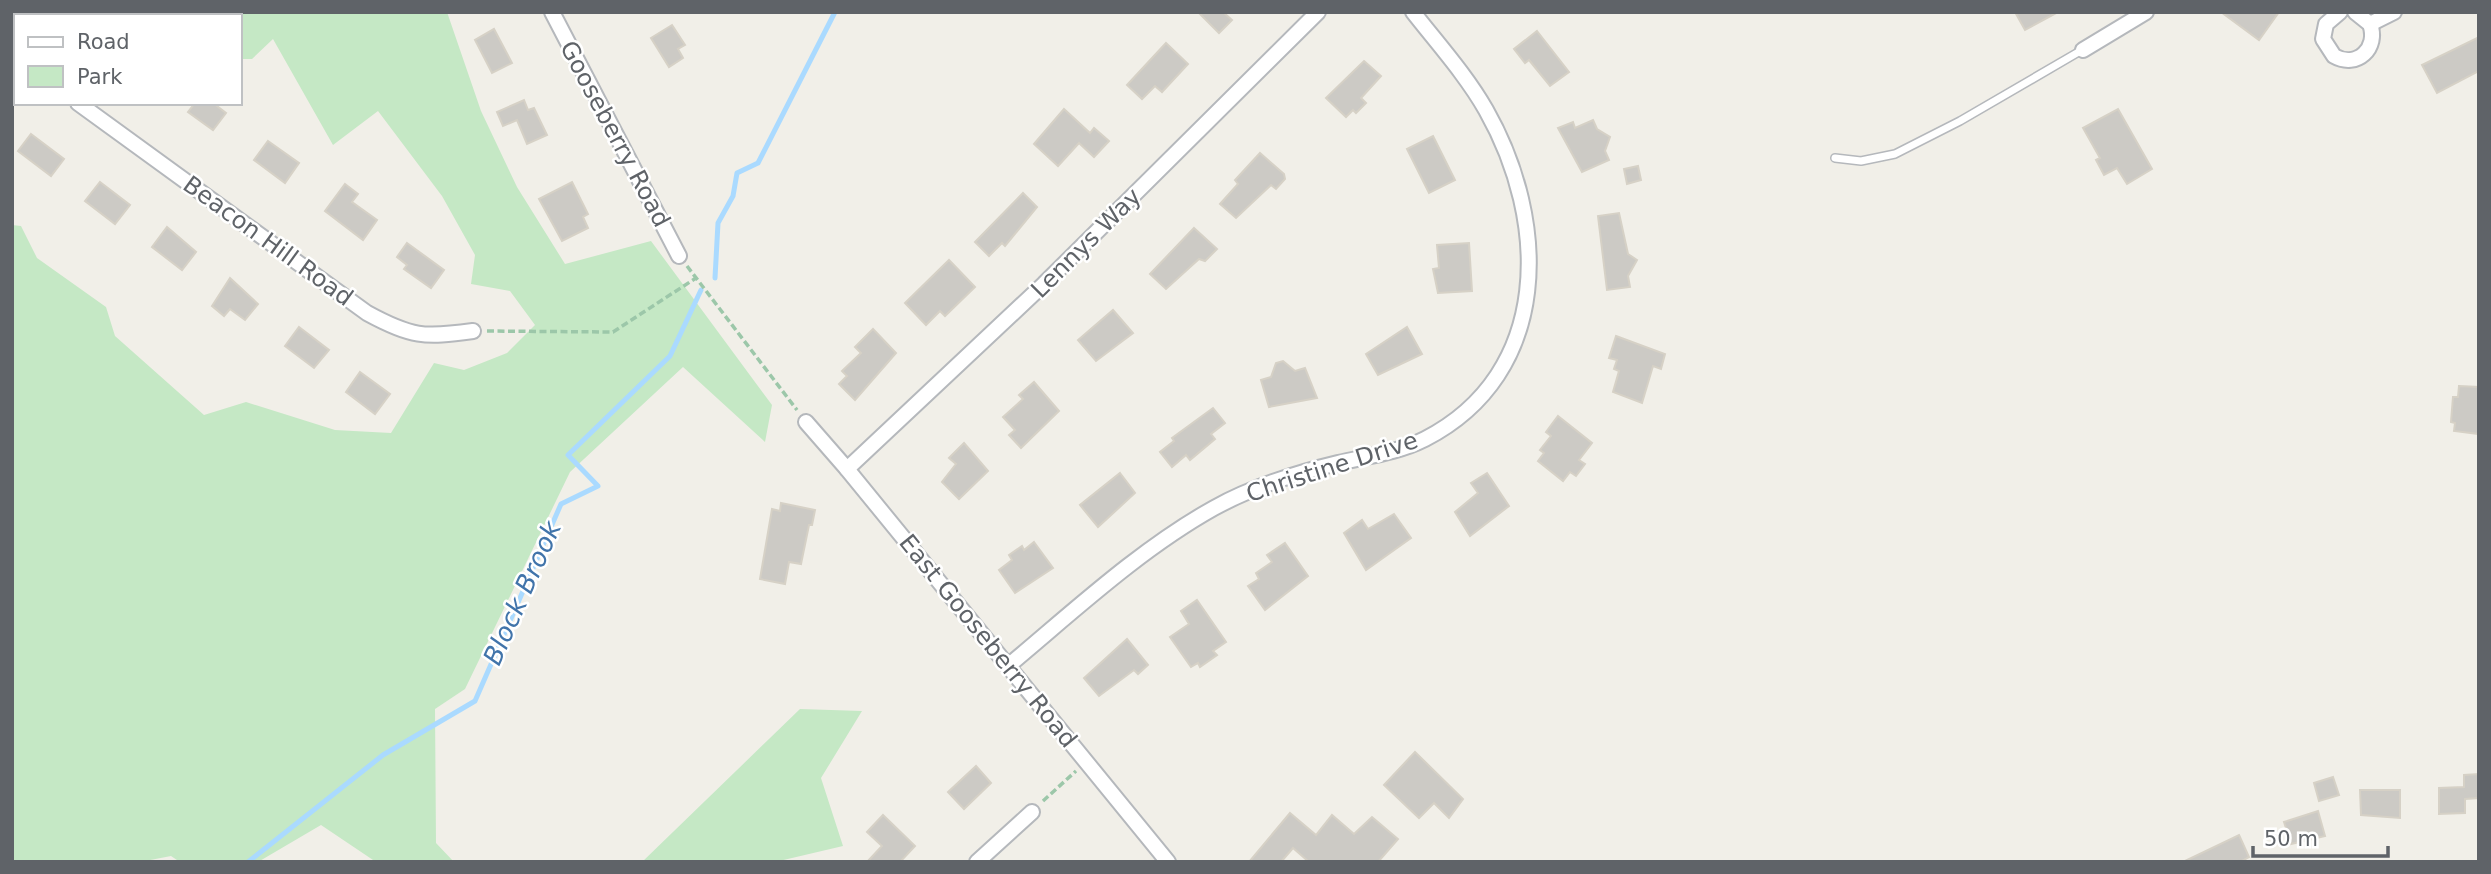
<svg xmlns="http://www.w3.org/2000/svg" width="2491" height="874" font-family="'DejaVu Sans',sans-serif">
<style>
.green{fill:#c5e8c5}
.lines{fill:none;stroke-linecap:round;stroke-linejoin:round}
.stream{stroke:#aadaff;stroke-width:5}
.building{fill:#cccac5;stroke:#d6d1c6;stroke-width:2}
.service-casing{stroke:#b5b8bc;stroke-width:10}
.minor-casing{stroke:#b5b8bc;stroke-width:18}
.path{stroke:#9cc7a9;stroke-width:3.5;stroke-dasharray:7 3.5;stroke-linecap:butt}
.service{stroke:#fff;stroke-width:7}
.minor{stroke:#fff;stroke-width:14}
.labels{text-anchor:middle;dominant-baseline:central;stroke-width:5;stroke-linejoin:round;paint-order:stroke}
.street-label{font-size:24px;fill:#5f6368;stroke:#fff}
.water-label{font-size:26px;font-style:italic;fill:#4174aa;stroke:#fff}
</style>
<rect width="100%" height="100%" fill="#f1efe8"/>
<g class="green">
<path d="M200,12H447L481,111L517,187L565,264L651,241L772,405L765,442L683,367L570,472L465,689L435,709L436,843L454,862H376L321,825L258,862H180L171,856L140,862H12V225L21,226L37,258L106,307L115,336L204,415L246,402L335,430L391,433L434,363L464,370L507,353L535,325L510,291L471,284L475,255L442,196L378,111L333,145L273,39L252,59H240V16H200Z"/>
<path d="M800,709L862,711L821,778L843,846L775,862H642Z"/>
</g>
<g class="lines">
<g class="stream">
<path d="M715,278L718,223L733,196L737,173L758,163L835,12"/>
<path d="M248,862L383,755L475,701L561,504L598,486L568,455L670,356L701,290"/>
</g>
</g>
<g class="building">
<path d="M1198,12H1223L1232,20L1219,33Z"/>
<path d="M2015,12H2058L2025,30Z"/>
<path d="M2221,12H2279L2259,40Z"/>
<path d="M672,25L685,45L678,49L683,58L669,67L651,38Z"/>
<path d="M494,29L512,63L492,73L475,40Z"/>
<path d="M1537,31L1569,72L1550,86L1529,60L1525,63L1514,49Z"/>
<path d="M2479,37V71L2437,93L2422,65Z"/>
<path d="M1166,43L1188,64L1162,92L1155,86L1142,99L1127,85Z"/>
<path d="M1364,61L1381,76L1361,98L1366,103L1356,113L1353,110L1346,117L1326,98Z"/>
<path d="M524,100L528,110L534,108L547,135L527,144L517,120L503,126L497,112Z"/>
<path d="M195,103H213L226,113L213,130L188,112Z"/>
<path d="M1064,109L1090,133L1094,128L1109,141L1094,157L1079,143L1058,166L1034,144Z"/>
<path d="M2118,109L2152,169L2127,184L2117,168L2104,175L2096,160L2100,158L2083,128Z"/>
<path d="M1593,120L1597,129L1610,137L1605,151L1609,160L1582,172L1558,128L1573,122L1575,128Z"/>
<path d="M31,134L64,159L51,176L18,151Z"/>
<path d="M1433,136L1455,180L1429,193L1407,149Z"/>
<path d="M268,141L299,163L285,183L254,160Z"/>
<path d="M1260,153L1284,174L1285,179L1276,189L1271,185L1236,218L1220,204L1238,184L1235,180Z"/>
<path d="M1638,166L1641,180L1627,184L1624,169Z"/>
<path d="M100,182L130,205L115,224L85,201Z"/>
<path d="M572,182L588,214L583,217L588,228L562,241L539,199Z"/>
<path d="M345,184L358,194L352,202L377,220L363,240L325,211Z"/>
<path d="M1023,193L1037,207L1005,246L1002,243L989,256L975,242Z"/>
<path d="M1619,213L1628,254L1637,260L1628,276L1630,287L1607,290L1598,216Z"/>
<path d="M167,227L196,252L182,270L152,247Z"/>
<path d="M1194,228L1217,249L1205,261L1199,259L1166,289L1150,274Z"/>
<path d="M407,243L444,270L431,288L404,269L407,265L397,257Z"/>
<path d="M1469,243L1472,291L1438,293L1433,269L1439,268L1437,245Z"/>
<path d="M949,260L975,287L945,316L940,311L926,325L905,303Z"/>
<path d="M230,278L258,304L245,320L230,309L224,316L212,306Z"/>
<path d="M1113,310L1133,333L1096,361L1078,340Z"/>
<path d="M299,327L329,350L314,368L285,346Z"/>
<path d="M1407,327L1422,354L1378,375L1366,354Z"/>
<path d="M873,329L896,353L855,400L839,384L847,376L842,371L861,353L855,347Z"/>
<path d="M1616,336L1665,354L1661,369L1653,366L1642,403L1613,392L1619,371L1614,369L1617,360L1609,358Z"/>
<path d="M1283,361L1295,371L1305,368L1317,398L1269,407L1261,380L1271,377L1276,363Z"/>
<path d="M360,372L390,394L375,414L346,392Z"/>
<path d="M1034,382L1059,411L1021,448L1009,435L1015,430L1003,417L1023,399L1019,395Z"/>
<path d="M2459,386L2479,387V434L2454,431L2455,423L2451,422L2453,397H2458Z"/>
<path d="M1213,408L1225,423L1211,434L1215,439L1190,460L1186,455L1172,467L1160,452L1174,441L1172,438Z"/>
<path d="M1558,416L1592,443L1579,460L1585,464L1576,476L1570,472L1563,481L1538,461L1544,453L1540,450L1551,436L1546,432Z"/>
<path d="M964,443L988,471L959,499L942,482L956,464L949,458Z"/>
<path d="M1120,473L1135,493L1098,527L1080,505Z"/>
<path d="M1487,473L1509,506L1470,536L1455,512L1478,493L1471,483Z"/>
<path d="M781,503L815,510L812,525H809L801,564L789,562L785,584L760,579L772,509L780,511Z"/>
<path d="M1394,514L1411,538L1366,570L1344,533L1362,520L1368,529Z"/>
<path d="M1034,542L1053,568L1015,593L999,570L1012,560L1009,555L1022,546L1024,550Z"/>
<path d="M1285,543L1308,576L1265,610L1248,586L1259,579L1256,573L1272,562L1267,555Z"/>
<path d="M1197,600L1226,642L1213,651L1217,655L1200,667L1198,663L1191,667L1170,637L1189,624L1181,611Z"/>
<path d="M1127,639L1148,665L1138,674L1134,670L1099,696L1084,678Z"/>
<path d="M1415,752L1463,799L1449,818L1434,803L1419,818L1384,785Z"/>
<path d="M976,766L991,783L964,809L948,792Z"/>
<path d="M2479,774V798L2465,799V813L2439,814V788L2464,787V775Z"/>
<path d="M2333,777L2339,795L2319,801L2314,783Z"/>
<path d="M2360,790H2400V818L2361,815Z"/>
<path d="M2318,811L2325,836L2291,844L2284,822Z"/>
<path d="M1290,813L1316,835L1332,815L1354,834L1372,817L1398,839L1378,862H1309L1293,848L1281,862H1249Z"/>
<path d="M883,815L915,846L900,862H867L882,846L867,832Z"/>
<path d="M2239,835L2249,857L2240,862H2183Z"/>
</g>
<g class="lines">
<g class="service-casing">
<path id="service" d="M1835,158L1861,161L1895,154L1960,121L2082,50"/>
</g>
<g class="minor-casing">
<g id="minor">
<path d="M552,12L679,256"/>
<path d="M2340,12L2326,24L2323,39L2334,56C2357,69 2379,48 2370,24L2355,12"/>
<path d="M2370,24L2394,12"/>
<path d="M2083,50L2146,12"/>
<path d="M12,57L16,59"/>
<path d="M78,103L367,313C411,337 424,338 473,331"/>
<path d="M806,422L847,469L1168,862"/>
<path d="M847,469L1044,284L1318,12"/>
<path d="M1008,666C1074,611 1139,550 1214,508C1252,487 1296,473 1338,463C1368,456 1397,453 1425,439C1553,373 1549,221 1486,110C1466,75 1438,44 1413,12"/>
<path d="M977,862L1032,812"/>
</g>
</g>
<g class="path">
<path d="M687,266L797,410"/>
<path d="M487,331L613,332L696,278"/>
<path d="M1043,801L1076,771"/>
</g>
<use href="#service" class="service"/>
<use href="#minor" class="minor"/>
</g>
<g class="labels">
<g class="street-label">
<text transform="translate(615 134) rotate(62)">Gooseberry Road</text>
<text transform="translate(268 241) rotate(36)">Beacon Hill Road</text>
<text transform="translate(1086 243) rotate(-45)">Lennys Way</text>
<text transform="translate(1332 467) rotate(-18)">Christine Drive</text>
<text transform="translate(988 641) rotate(51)">East Gooseberry Road</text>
</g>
<g class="water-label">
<text transform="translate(522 593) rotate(-66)">Block Brook</text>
</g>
</g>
<rect width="2491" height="874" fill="none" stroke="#5f6368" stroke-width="28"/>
<rect x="14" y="14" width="228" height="91" fill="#ffffff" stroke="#bfc1c3" stroke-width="2"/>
<rect x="28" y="37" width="35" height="10" fill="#ffffff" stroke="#bfc1c3" stroke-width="2"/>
<text x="77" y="49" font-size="21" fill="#5f6368">Road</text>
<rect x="28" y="66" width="35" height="21" fill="#c5e8c5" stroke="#bfc1c3" stroke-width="2"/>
<text x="77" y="84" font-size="21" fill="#5f6368">Park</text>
<path d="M2253 846v10h135v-10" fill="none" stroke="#5f6368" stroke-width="3.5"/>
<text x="2264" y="846" font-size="21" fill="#5f6368" stroke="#ffffff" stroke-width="5" paint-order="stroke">50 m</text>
</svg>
